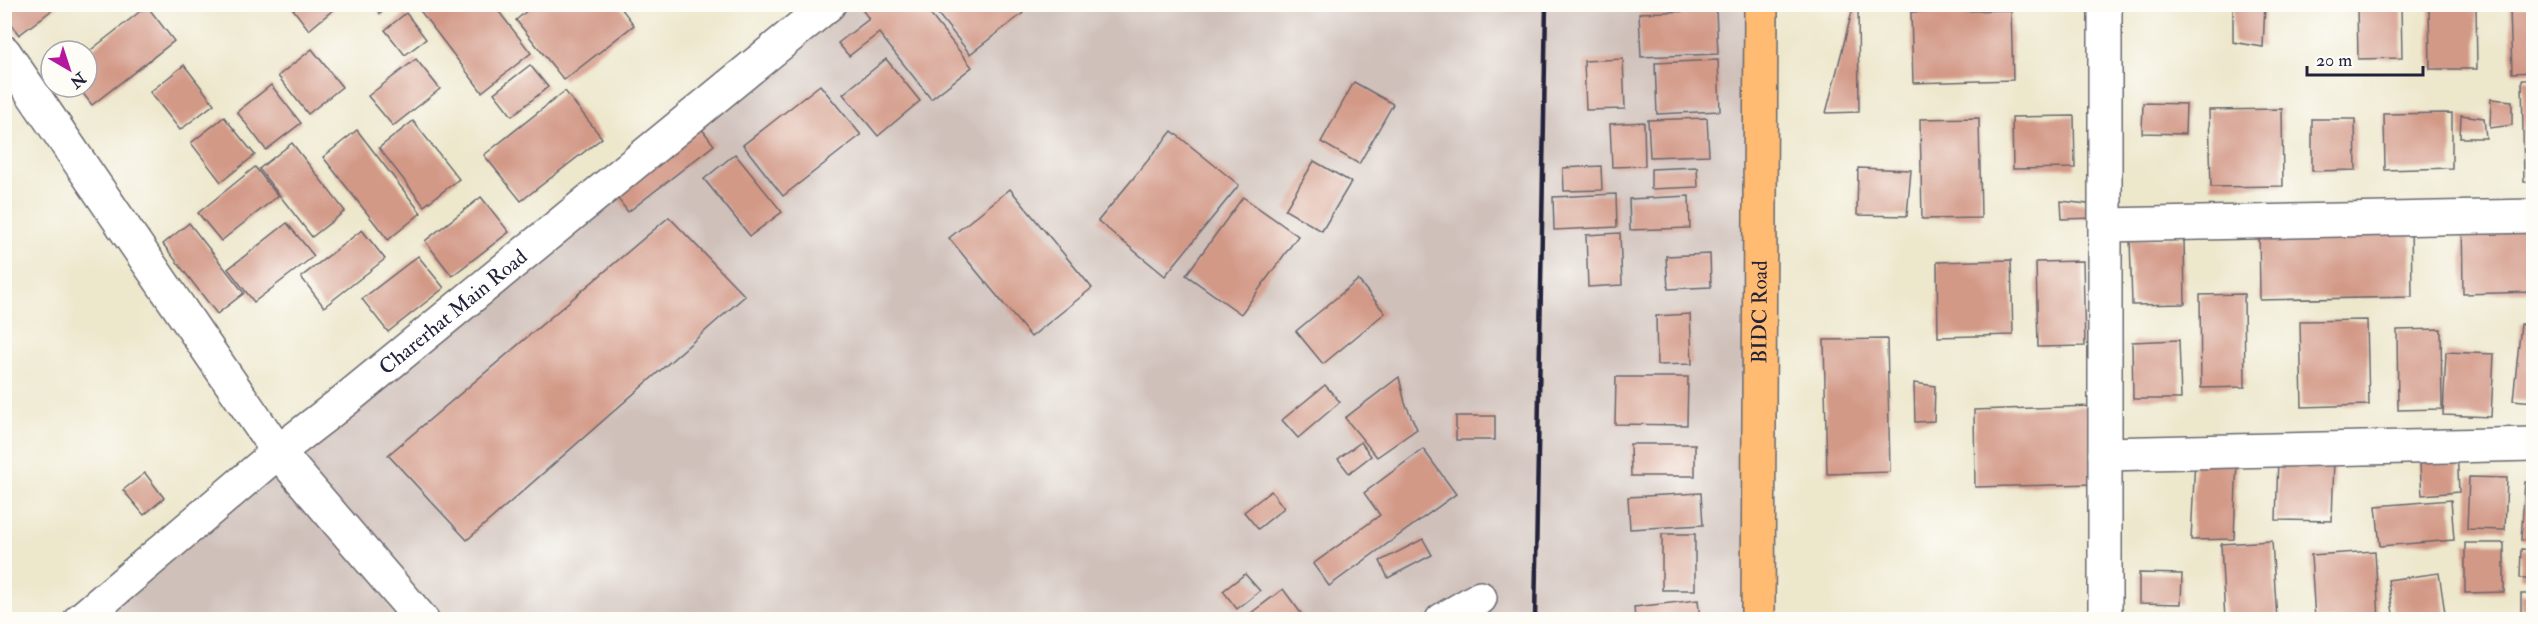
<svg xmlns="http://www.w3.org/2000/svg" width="2538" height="624" font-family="'IM FELL Double Pica',serif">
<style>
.industrial{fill:#cfc0ba}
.building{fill:#d39987}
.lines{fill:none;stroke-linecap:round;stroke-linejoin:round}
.minor-casing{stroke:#69676e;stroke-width:36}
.major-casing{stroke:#69676e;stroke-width:36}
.minor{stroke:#fff;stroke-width:33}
.major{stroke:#febb71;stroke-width:33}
.rail{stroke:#22223b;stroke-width:4.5}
.labels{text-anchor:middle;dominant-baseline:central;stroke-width:4.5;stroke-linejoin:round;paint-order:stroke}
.street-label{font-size:21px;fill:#22223b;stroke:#fdfcf7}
</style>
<rect width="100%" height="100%" fill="#fdfcf7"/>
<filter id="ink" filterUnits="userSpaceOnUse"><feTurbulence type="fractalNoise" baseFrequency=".0167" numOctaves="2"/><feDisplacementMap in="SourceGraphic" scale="12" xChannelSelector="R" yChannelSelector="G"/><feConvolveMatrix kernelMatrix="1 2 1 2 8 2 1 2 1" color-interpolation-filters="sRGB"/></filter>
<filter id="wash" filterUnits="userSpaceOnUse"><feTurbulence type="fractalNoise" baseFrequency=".008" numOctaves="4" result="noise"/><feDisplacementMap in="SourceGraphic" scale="24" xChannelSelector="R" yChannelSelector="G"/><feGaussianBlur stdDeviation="1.35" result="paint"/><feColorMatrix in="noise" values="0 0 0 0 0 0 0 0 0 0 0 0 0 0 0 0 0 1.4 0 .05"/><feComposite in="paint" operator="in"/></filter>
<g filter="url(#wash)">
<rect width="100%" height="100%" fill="#ede7cc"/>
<path class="industrial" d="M828,5H1761L1758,619L80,620Z"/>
<g id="blocks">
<g class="building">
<path d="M60,4L19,35L4,15L5,4Z"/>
<path d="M289,4H340L309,30Z"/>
<path d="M373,4H392L380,14Z"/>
<path d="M415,4H493L531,53L482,92Z"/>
<path d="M535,4H618L634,25L564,80L516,20Z"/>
<path d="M858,4H922L972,67L931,99L879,33L849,56L838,43L869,19Z"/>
<path d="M930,4H1016L1023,13L970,54Z"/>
<path d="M1854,4H1858L1859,112L1826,113Z"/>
<path d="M2233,4H2265L2263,47L2233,42Z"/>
<path d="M2357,4H2401L2402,58L2358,59Z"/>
<path d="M2429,4H2476L2477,69H2430Z"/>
<path d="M147,6L174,41L92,105L78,87H87V53Z"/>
<path d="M2510,8H2534V72L2512,73Z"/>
<path d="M1716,10L1718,54L1641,57L1639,13Z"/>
<path d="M2011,10L2013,80L1913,83L1911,12Z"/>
<path d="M406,13L426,39L405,55L385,30Z"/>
<path d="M312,49L342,87L308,114L278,76Z"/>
<path d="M416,59L440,89L393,126L368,96Z"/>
<path d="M886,59L920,101L878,136L843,94Z"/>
<path d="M1623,59L1625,109L1586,110L1584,61Z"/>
<path d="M1718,60L1720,111L1657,114L1655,63Z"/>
<path d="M184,65L214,104L180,130L150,92Z"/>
<path d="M530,65L548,87L512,116L494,93Z"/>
<path d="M2522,80H2534V182H2524Z"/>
<path d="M1354,82L1393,104L1359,164L1321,142Z"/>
<path d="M271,85L301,123L266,150L237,112Z"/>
<path d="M820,85L861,135L783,196L743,145Z"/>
<path d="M565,91L602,138L521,201L484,155Z"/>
<path d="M2491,99L2512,101V125L2490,128Z"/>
<path d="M2143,103L2186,104L2185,134L2142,133Z"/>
<path d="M2282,109L2283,186L2211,187L2209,110Z"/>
<path d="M2452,113V168L2385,170L2384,114Z"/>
<path d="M2461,115L2484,118L2486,138H2460Z"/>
<path d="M2074,116L2075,168L2013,169L2012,117Z"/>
<path d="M224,117L255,155L221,182L191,143Z"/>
<path d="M1707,118L1709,155L1650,157L1648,120Z"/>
<path d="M1979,118L1981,218L1922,219L1920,119Z"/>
<path d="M2312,119H2355L2356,170L2312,171Z"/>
<path d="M695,120L714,145L628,212L609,187Z"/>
<path d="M413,121L459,179L424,206L379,148Z"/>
<path d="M1644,122L1645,166L1612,167L1610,124Z"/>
<path d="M357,130L421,213L388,240L323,157Z"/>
<path d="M1172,131L1239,185L1165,276L1098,221Z"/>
<path d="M292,143L345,211L312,237L259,169Z"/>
<path d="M735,154L782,212L750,236L704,179Z"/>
<path d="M1314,161L1351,182L1322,231L1285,210Z"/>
<path d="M1601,166L1602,190L1564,191L1563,168Z"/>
<path d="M255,167L278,196L221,241L198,213Z"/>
<path d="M1697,167L1698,187L1651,189V169Z"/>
<path d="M1858,168L1911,170L1907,216L1857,215Z"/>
<path d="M1010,189L1092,288L1031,337L949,238Z"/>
<path d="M1616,194L1617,227L1554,230L1553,197Z"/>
<path d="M1689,196L1690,228L1630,230L1629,199Z"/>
<path d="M481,197L509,232L452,276L425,241Z"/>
<path d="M1243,197L1298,236L1241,314L1186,275Z"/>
<path d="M2061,201L2096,205V218L2062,219Z"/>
<path d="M2534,210V292L2463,294L2462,212Z"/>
<path d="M669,217L745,296L467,540L388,455Z"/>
<path d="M2411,220L2412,297L2260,300L2259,224Z"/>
<path d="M189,223L244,293L217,314L163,244Z"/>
<path d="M287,223L314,256L254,302L228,269Z"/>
<path d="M362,230L385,259L324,307L301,277Z"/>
<path d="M1620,233L1622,285L1588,287L1586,235Z"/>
<path d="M2184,238L2185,304L2132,305L2130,239Z"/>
<path d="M1710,254L1711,287L1668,289L1666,256Z"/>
<path d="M418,256L444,288L388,332L362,299Z"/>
<path d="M2011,260L2013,335L1938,337L1937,262Z"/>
<path d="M2083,261L2085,346L2038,347L2036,262Z"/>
<path d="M1358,280L1385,313L1323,364L1296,331Z"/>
<path d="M2244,294L2245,387L2201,388L2200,295Z"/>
<path d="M1690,314L1692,364L1657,365L1656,316Z"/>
<path d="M2367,320L2369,405L2302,407L2300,321Z"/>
<path d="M2521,324L2534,325V402L2513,400Z"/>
<path d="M2441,329L2442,409L2398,410L2397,330Z"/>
<path d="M1887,339L1890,472L1827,474L1824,340Z"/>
<path d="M2179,340L2181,399H2133L2132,342Z"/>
<path d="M2446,352L2494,354L2491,417L2443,415Z"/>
<path d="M1399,377L1405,403L1417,429L1377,457L1345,418Z"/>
<path d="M1616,377H1688L1687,425L1615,424Z"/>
<path d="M1914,383L1935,386L1934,421L1915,422Z"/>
<path d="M1325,385L1340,402L1298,438L1282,420Z"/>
<path d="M2093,406L2094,484L1975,487L1974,410Z"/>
<rect x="1456" y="416" width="39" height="24"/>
<path d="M1361,442L1371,456L1349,473L1338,459Z"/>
<path d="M1630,444H1695V476H1631Z"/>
<path d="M1423,449L1456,494L1329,586L1313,564L1380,515L1364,493Z"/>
<path d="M2457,449L2459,492L2422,495L2419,452Z"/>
<path d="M2237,457L2234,539L2191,540L2195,458Z"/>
<path d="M2278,458L2334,459L2332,521L2276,520Z"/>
<path d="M145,473L164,498L144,515L123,490Z"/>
<path d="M2469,477L2507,478L2505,530L2467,529Z"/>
<path d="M2525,481L2534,482V541L2521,540Z"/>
<path d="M1271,491L1284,508L1258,529L1244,512Z"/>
<path d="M1701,493L1703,525L1630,529L1628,497Z"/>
<path d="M2451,500L2454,540L2380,546L2376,506Z"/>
<rect x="1662" y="534" width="33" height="56"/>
<path d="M1423,539L1432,555L1388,578L1380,561Z"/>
<path d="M2272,541L2277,620H2225L2221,544Z"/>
<path d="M2465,543H2504V592L2465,593Z"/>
<path d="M2521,549L2534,550V578H2520Z"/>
<path d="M2375,551L2379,620H2315L2311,555Z"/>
<path d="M2139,573L2182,574L2181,604L2139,603Z"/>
<path d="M2439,573L2446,620H2394L2388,580Z"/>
<path d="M1245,574L1260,591L1237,609L1223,591Z"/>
<path d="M1283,589L1306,620H1248L1246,617Z"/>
<rect x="2521" y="594" width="13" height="26"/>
<path d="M1698,600L1700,620H1635L1634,607Z"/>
</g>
</g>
</g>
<g filter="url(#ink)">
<use href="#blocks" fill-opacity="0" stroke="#69676e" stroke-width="1.5"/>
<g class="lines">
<g class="minor-casing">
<g id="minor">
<path d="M2105,4V620"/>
<path d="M4,52L278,452L422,620"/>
<path d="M2105,225L2534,216"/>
<path d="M2105,454L2534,444"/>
<path id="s1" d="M80,620L278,452L344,401L829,4"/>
<path d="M1442,620L1480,598"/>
</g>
</g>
<g class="major-casing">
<g id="major">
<path id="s2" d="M1758,620L1761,4"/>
</g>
</g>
<use href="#minor" class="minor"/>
<use href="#major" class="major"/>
<path class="rail" d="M1535,620L1546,4"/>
</g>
</g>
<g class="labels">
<g class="street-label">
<text stroke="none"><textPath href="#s1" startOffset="484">Charerhat Main Road</textPath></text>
<text stroke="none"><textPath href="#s2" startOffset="308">BIDC Road</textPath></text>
</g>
</g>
<rect width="2538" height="624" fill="none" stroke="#fdfcf7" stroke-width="24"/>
<g transform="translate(69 69) rotate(141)"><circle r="28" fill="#fdfcf7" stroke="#a5a5ac" stroke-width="1.5"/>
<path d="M0-4.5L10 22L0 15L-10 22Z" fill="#b5179e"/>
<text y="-9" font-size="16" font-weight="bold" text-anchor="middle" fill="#22223b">N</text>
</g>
<path d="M2307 66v9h116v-9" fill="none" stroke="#22223b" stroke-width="3"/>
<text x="2316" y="66" font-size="18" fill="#22223b" stroke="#fdfcf7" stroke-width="4.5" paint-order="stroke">20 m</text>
</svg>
